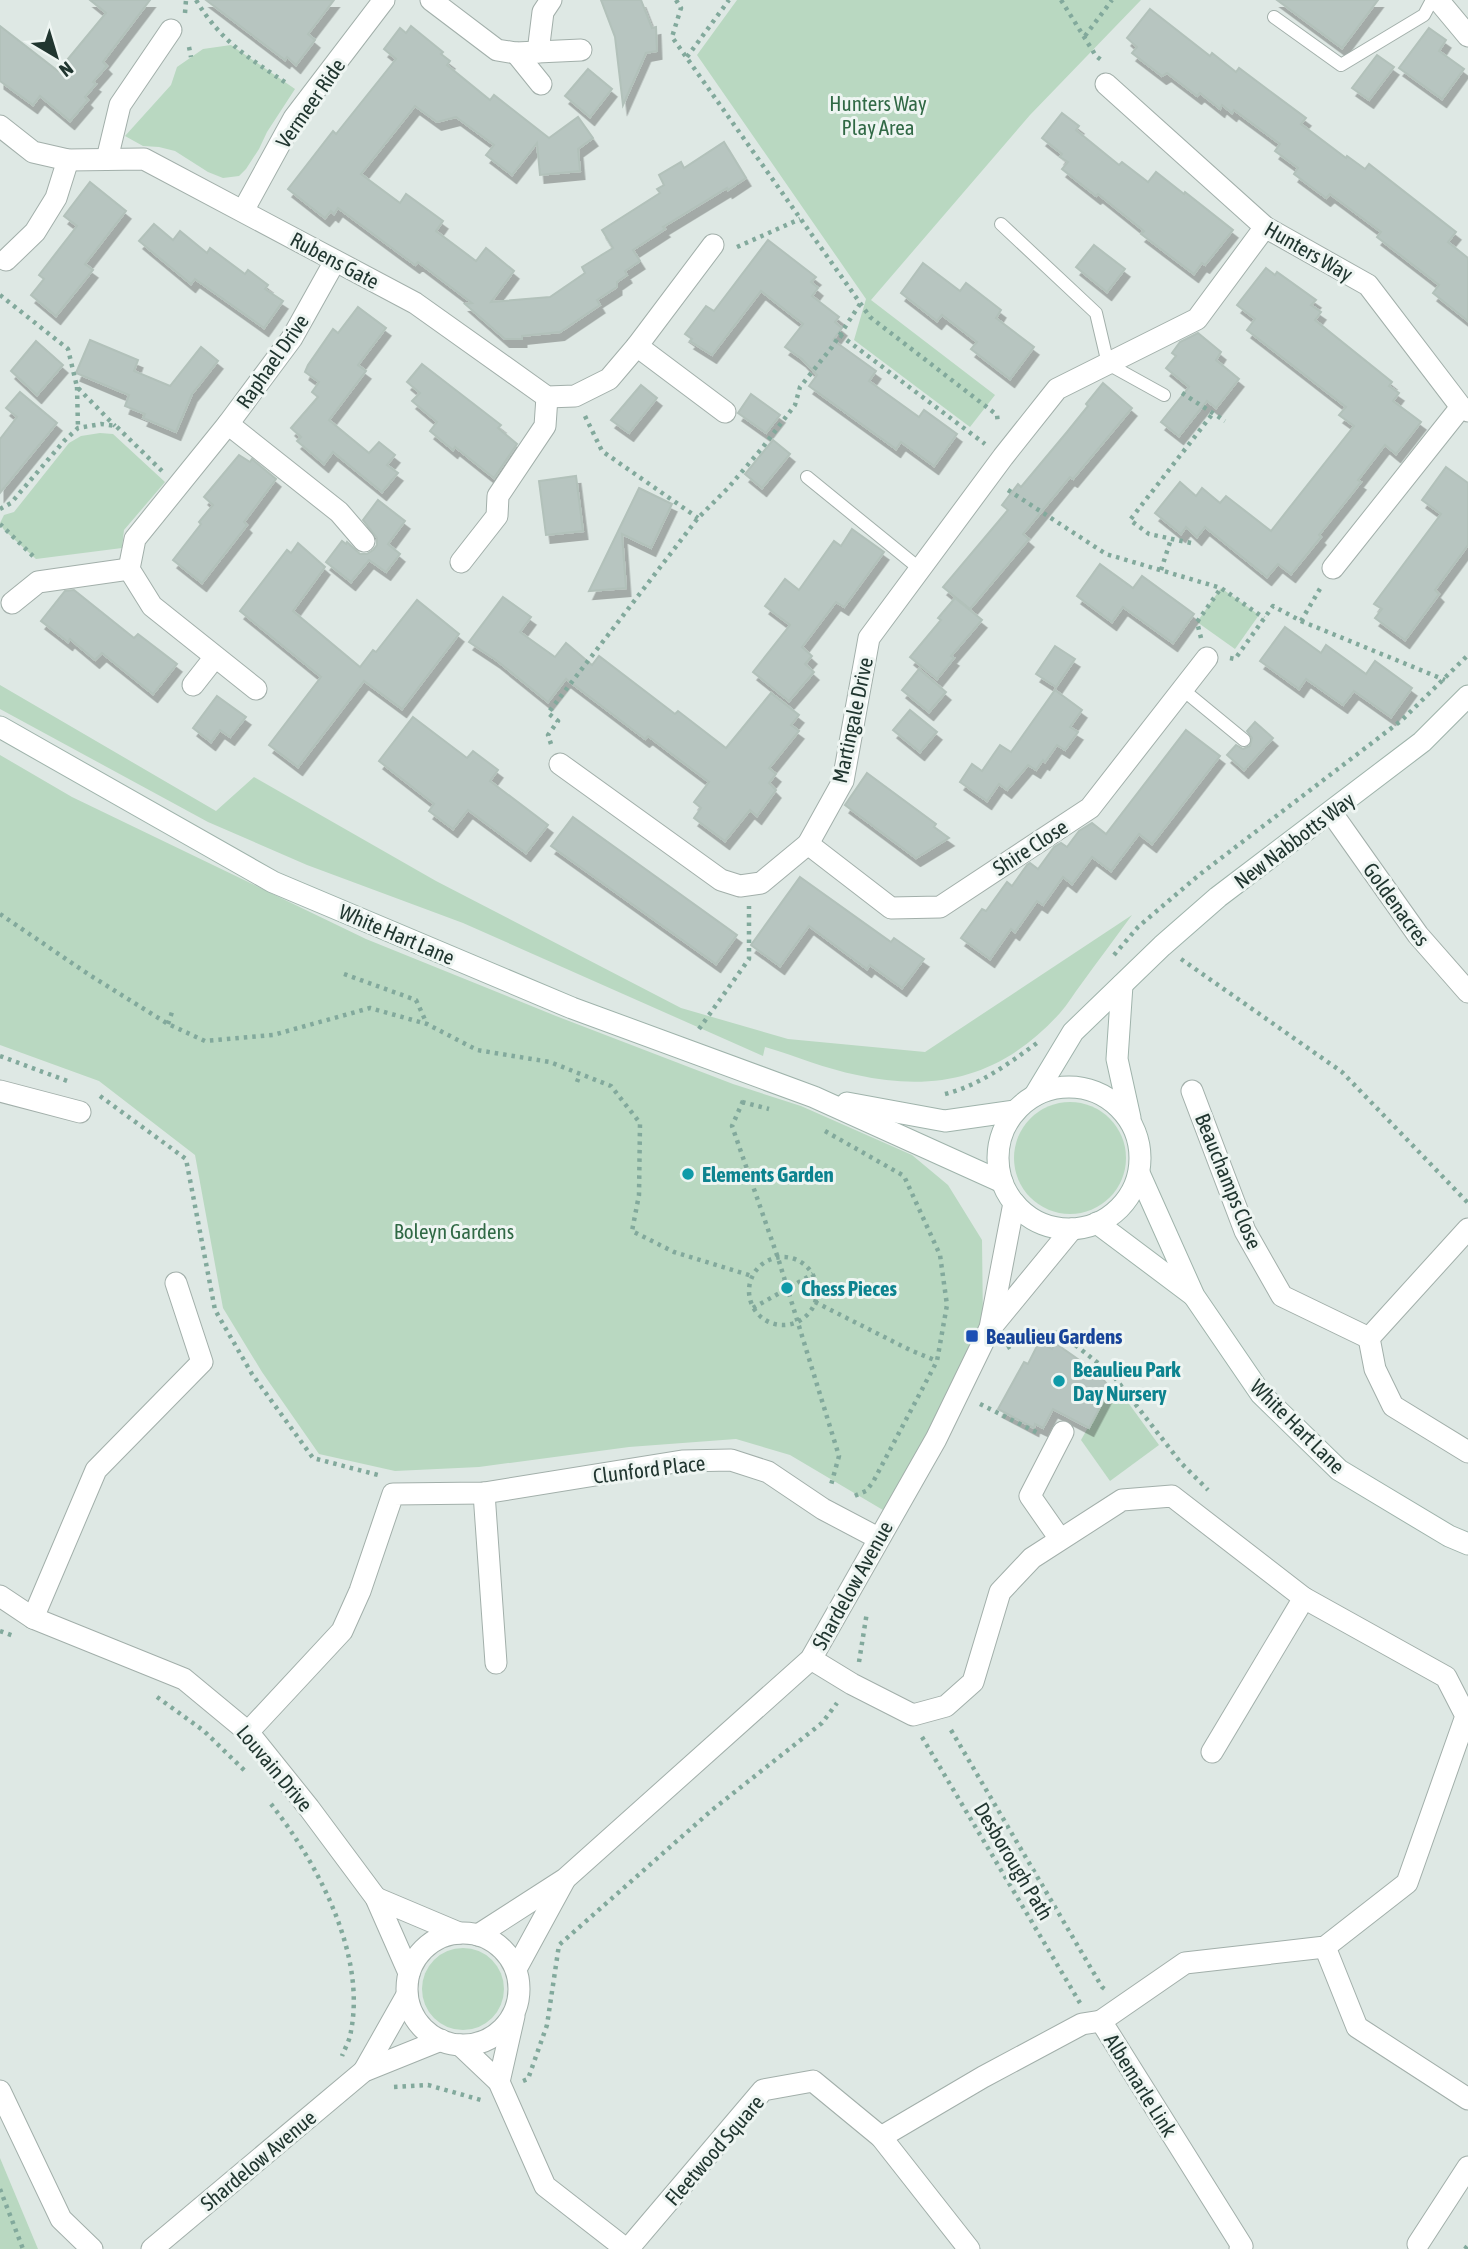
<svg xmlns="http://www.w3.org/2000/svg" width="1468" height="2249" font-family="'Asap Condensed',sans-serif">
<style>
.green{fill:#b9d8c1}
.building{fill:#b7c5c0;stroke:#b2c1ba;stroke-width:2;filter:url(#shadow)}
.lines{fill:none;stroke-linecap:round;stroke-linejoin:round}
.lane-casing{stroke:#a2afaa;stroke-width:14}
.street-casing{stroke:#a2afaa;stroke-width:23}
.secondary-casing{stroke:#9fb3ab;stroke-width:23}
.path{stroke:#82a99c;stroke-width:4.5;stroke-dasharray:3.5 5;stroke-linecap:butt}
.lane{stroke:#fff;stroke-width:12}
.street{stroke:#fff;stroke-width:21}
.secondary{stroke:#fff;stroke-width:21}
.culture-dot{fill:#0f9aa8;stroke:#eef5f2;stroke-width:2.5}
.transit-dot{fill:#1a4fb4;stroke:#eef5f2;stroke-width:2.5}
.labels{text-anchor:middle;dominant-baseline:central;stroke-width:6;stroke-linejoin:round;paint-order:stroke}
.street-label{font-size:21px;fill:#213630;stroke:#eef5f2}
.park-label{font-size:21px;fill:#306945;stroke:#eef5f2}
.culture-label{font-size:21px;font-weight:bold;fill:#0d838f;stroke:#eef5f2;text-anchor:start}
.transit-label{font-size:21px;font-weight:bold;fill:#164399;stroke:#eef5f2;text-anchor:start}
</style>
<defs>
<filter id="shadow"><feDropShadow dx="4.5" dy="8" stdDeviation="0" flood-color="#0004"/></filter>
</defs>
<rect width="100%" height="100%" fill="#dee8e4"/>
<g class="green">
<path d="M737,0H1141L1030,115L871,300L995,395L970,427L854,340L866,299L697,55Z"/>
<path d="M231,45L295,89L267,132L259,149L246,169L239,176L223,178L208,172L175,151L159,147L143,146L125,136L171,85L177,67L203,49Z"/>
<path d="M100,433L113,434L165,482L124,530L122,548L36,559L4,530L0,523L4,515L14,512L69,443L81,436Z"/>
<path d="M1221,588L1259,615L1235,649L1197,622Z"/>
<path d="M0,685L216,811L254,777L436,881L681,1008L788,1039L925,1052L1132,915C1115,938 1098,961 1082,983C1074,993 1068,1004 1060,1013C1003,1076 938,1093 857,1075C826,1069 796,1056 765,1047L763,1056L463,923L307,865L208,822L0,709Z"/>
<path d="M0,755L72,797L366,939L556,1016L733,1084L801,1106L912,1155L948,1185L982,1240L983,1324L888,1513L790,1455L736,1439L629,1447L479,1467L395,1471L319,1454L262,1372L223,1308L195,1155L99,1081L0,1045Z"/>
<circle cx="1070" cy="1158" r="56"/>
<path d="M1116,1386L1159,1445L1110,1481L1081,1440L1110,1388Z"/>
<circle cx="463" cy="1989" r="41"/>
<path d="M0,2158L38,2249H0Z"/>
</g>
<g class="building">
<path d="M90,0H150L103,62L107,66L93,82L96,84L85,97L88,100L70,121L40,96L33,105L0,81V26L58,71L106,13Z"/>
<path d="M206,0H334L308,34L315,40L296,65L287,57L285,60Z"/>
<path d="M601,0H641L652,28L656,27L657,51L646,53L623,105L615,37Z"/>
<path d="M1277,0H1378L1342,48Z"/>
<path d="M1150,9L1210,56L1212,53L1236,72L1239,68L1306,118L1301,124L1346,158L1347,156L1365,169L1369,164L1456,232L1448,242L1468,258V321L1433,293L1439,285L1377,237L1381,232L1330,194L1326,198L1294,174L1298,168L1275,151L1280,144L1234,110L1232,113L1222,105L1220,109L1200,93L1197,96L1167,73L1162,76L1132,53L1137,47L1127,38Z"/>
<path d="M411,26L443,52L441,54L450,61L447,65L490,100L494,95L549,138L578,117L593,138L578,149L580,171L540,175L537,143L512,175L486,155L494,145L456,117L437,122L415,106L361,174L400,203L406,194L443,221L436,231L476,261L486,248L514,271L491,302L550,297L585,273L582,267L613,248L602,230L660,193L657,189L664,185L659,175L681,162L684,168L724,142L746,178L728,190L727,188L663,227L665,229L633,250L640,261L625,271L627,275L617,282V287L597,300L600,305L560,332L522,336V339H505L465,304L472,303L418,262L415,265L338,208L334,214L331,211L325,218L288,189L333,131L336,134L396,59L384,49L400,28L406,33Z"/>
<path d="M1429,28L1446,40L1439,51L1464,69L1442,99L1399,68Z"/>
<path d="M1377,55L1394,67L1369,100L1352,88Z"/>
<path d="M588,69L612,89L590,117L565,96Z"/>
<path d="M1062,113L1079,126L1076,130L1119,165L1122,162L1148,182L1156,172L1184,194L1185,192L1233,230L1205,265L1202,263L1194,274L1141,234L1144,231L1098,194L1096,196L1062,169L1068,162L1060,157L1062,154L1042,138Z"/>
<path d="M90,182L126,211L85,264L93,270L56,316L31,295L44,279L39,275L77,226L64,216Z"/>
<path d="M154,224L173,240L180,231L207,253L210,248L245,274L248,270L268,285L265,289L283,301L264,328L195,279L191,284L139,241Z"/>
<path d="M768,240L816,277L811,282L818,288L812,296L839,317L835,322L842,328L833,340L876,371L869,381L919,417L924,410L957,434L934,466L901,442L896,449L809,386L817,375L802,359L785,347L803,324L761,291L712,355L690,341L692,339L685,334L706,306L714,311Z"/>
<path d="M1094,245L1125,269L1107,292L1076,267Z"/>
<path d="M923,263L960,291L966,283L1001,310L996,318L1034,347L1010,379L971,349L977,342L942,315L937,321L901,293Z"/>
<path d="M1266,268L1275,275L1277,272L1316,300L1311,305L1321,312L1315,320L1392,382L1389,386L1399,393L1393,401L1421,422L1396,454L1385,445L1358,480L1361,482L1319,535L1321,537L1291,574L1278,564L1267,577L1205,527L1197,537L1186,527L1181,534L1155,513L1180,482L1196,496L1202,488L1220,503L1226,496L1271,531L1354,426L1339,415L1346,407L1247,330L1255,319L1237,305Z"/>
<path d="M358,307L386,328L358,365L366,371L329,420L369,453L379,442L395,455L387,465L398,473L382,492L333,452L324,464L297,441L301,437L291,428L318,397L312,392L319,382L305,372L308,365L333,329L338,333Z"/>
<path d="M1198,333L1221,352L1216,360L1239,379L1216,408L1207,401L1179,436L1161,422L1189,387L1166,368L1176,356L1172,353L1180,342Z"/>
<path d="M90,340L138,360L134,371L170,386L201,347L218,361L192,394L176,432L143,418L145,414L125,406L129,395L76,373Z"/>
<path d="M36,341L63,365L37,395L11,371Z"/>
<path d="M422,364L501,425L498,428L517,444L494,478L455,447L453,450L430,431L437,422L412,401L420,393L407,382Z"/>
<path d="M1103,383L1132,408L1073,479L1070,477L1023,534L1029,539L970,609L943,587L1008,510L1002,505L1018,484L1021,487L1067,432L1088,406L1086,404Z"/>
<path d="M641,385L657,398L629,433L611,420Z"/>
<path d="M20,392L57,423L0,493V439L17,417L6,408Z"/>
<path d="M751,394L780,415L766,433L738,413Z"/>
<path d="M773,440L790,454L762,488L745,474Z"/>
<path d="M239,455L250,462L252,459L276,479L244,522L247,525L202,583L173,560L201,524L199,522L213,505L204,497Z"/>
<path d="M1446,467L1468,483V545L1435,590L1439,594L1405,640L1375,618L1382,609L1374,604L1441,514L1422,500Z"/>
<path d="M576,476L583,531L546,535L539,481Z"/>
<path d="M639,488L672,504L651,548L622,534L626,588L589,591Z"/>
<path d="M378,500L405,521L388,544L400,554L386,572L369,560L351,582L326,562L342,541L346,544L347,542L360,554H367L373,550L377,545V538L363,520Z"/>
<path d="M852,529L884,552L844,607L836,602L802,647L812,656L805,664L814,672L789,701L753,672L790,625L765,606L785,579L799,590L834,541L841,546Z"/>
<path d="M298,543L325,567L293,611L360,667L373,650L376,652L417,600L459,634L402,709L364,681L298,767L269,745L321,677L240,611L287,550L291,553Z"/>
<path d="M1100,564L1133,588L1142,576L1194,614L1173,643L1123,607L1112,622L1077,596Z"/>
<path d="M74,590L134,638L138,634L177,664L153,694L102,653L95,660L70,639L68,642L41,621L65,591Z"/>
<path d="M503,597L531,617L520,632L555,657L566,643L592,665L599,656L675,714L678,711L726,748L771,693L799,715L791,725L799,731L769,768L776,774L769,783L776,790L757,816L750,810L725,841L694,818L701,808L694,802L709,782L648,736L645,739L566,679L548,702L496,660L469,642Z"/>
<path d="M955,598L982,620L951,656L954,658L937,679L910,657L941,620L938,618Z"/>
<path d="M1285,627L1321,653L1326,645L1366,674L1375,661L1412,688L1391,717L1354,691L1343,705L1306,679L1299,689L1260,661Z"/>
<path d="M1055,646L1075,659L1056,687L1036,674Z"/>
<path d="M919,669L946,692L929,712L902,690Z"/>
<path d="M1055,690L1082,710L1070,727L1078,732L1065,750L1057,745L1045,762L1043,760L1036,770L1028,765L1007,790L999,784L987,801L960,782L972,764L982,771L1000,745L1011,752Z"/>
<path d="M217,696L246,717L230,737L220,730L211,742L193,728Z"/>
<path d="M910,710L937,732L920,752L893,730Z"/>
<path d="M413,717L467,758L473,751L498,770L490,781L548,825L526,853L468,810L453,829L429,811L434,804L379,761Z"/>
<path d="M1255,722L1273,738L1244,770L1227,755L1236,745L1243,749L1250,746L1252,738L1247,731Z"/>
<path d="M1186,730L1220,756L1152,844L1139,834L1111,871L1092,857L1072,884L1063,877L1043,905L1037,901L1015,932L1011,929L990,959L961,938L982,909L986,911L1007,882L1012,886L1027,865L1030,863L1038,869L1054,847L1061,843L1067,847L1079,831L1092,823L1106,834Z"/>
<path d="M867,773L936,824L934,827L949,838L916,858L845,805Z"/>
<path d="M573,817L737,935L716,964L551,846Z"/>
<path d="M800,877L891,942L894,938L924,959L902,988L870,965L867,969L809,926L780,966L751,945Z"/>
<path d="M1039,1342L1052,1349L1055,1343L1099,1374L1110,1388L1089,1428L1053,1409L1043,1428L1035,1424L1034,1428L998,1409L1024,1362L1028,1364Z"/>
</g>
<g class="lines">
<g class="lane-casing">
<g id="lane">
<path d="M1274,17L1341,65L1424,15L1432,0"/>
<path d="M1001,224L1096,313L1108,364L1164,395"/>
<path d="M807,477L920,569"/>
<path d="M1182,689L1244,740"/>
</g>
</g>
<g class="street-casing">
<g id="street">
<path d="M431,0L497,50L516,53L581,50"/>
<path d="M1438,0L1468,36"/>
<path d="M538,52L543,12L551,0"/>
<path d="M516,53L541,84"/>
<path d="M1106,84L1265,227L1368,285L1461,407L1468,411"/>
<path d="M0,126L33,152L68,160L144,159L415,303L547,397L575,396L609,379L637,346L713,245"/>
<path d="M107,159L120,105L171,30"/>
<path d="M243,211L294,118L384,0"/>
<path d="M6,260L35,232L56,198L68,160"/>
<path d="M637,346L725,412"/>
<path d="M228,424L339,512L364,541"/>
<path d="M461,562L497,516L498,496L545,426L547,397"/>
<path d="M1333,568L1461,407"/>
<path d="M12,603L38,582L129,569"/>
<path d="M193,685L215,657"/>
<path d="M256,689L152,606L129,569L135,539L228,424L292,338L335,261"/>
<path d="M560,764L721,880L740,886L761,883L808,844L843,781L869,638L1003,457L1057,389L1197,319L1265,227"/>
<path d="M1331,812L1418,935L1468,992"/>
<path d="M808,844L891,908L940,907L1090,808L1207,658"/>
<path d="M0,1091L80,1112"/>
<path d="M1192,1091L1245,1231L1282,1296L1369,1338"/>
<path d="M1468,1229L1369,1338L1375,1369L1393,1406L1468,1452"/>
<path d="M990,1328L1014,1203"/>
<path d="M484,1493L496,1663"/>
<path d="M1060,1539L1030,1496L1063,1432"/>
<path d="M0,1596L33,1618L184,1679L248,1732L309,1808L376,1898L409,1973"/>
<path d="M33,1618L96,1470L202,1362L176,1283"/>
<path d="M811,1659L852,1684L913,1715L946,1706L973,1682L1000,1592L1032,1558L1122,1500L1172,1496L1304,1598L1446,1677L1466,1716L1407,1883L1325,1947L1185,1963L1101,2021L1242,2246L1240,2249"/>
<path d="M248,1732L342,1631L360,1591L393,1494L484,1493L682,1461L731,1460L768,1472L823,1509L878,1538"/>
<path d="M1212,1752L1304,1598"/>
<path d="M376,1898L459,1933"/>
<circle cx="463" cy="1989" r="56"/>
<path d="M478,1935L565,1879L811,1659L936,1439L989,1330L1072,1229"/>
<path d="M1325,1947L1357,2027L1468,2099"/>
<path d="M516,1969L564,1881"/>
<path d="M460,2045L499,2082L545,2186L626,2249"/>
<path d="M364,2071L407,1995"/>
<path d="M499,2082L514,2016"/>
<path d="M0,2091L61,2219L92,2249"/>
<path d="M881,2137L969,2249"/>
<path d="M1418,2244L1468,2167"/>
<path d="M152,2249L364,2071L441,2040"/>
<path d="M628,2249L763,2090L813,2081L881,2137L983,2077L1082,2024L1101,2021"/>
</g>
</g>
<g class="secondary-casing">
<g id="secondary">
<path d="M0,727L273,882L572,1008L814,1097L1002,1182"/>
<path d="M1122,985L1117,1059L1130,1118"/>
<circle cx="1069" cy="1158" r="71"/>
<path d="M1035,1095L1073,1032L1162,946L1218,897L1422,742L1468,696"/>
<path d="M847,1103L945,1121L1015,1111"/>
<path d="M1139,1173L1194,1296L1261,1394L1339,1470L1449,1536L1468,1544"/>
<path d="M1097,1223L1193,1295"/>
</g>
</g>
<g class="path">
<path d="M196,0C222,43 248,57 289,85"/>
<path d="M676,0L681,8L672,37L870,317L997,415L998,424"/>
<path d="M1061,0L1096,56L1104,62"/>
<path d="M185,13L186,0"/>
<path d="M1085,36L1112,0"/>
<path d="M189,47L191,57"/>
<path d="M687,57L729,0"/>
<path d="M737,247L800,219"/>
<path d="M0,295L68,349L77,387L115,426"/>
<path d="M840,335L985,444"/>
<path d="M77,387L78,428"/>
<path d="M1182,393L1225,421"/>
<path d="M585,416L602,451L698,518"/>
<path d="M1008,490L1106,554L1221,588L1264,618"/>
<path d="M0,509L11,503L64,441L78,428L101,424L116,426L162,471"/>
<path d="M0,524L36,559"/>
<path d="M1191,543L1149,534L1130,520L1214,412"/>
<path d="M1161,570L1171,539"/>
<path d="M1301,621L1445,680"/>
<path d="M1201,638L1197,622L1221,588"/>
<path d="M1230,658L1235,659L1273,606L1301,621L1321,587"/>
<path d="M551,744L548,735L558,721L548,713L698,518L728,488L763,447L795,405L800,387L832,347L860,304"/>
<path d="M0,914L88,974L168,1024L205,1041L273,1035L370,1008L427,1024L477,1050L550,1062L611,1086L640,1123L639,1195L632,1231L674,1252L752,1276"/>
<path d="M1114,955L1138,927L1199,875L1402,720L1468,655"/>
<path d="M1181,959L1342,1072L1468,1203"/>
<path d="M344,974L416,1000L427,1024"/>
<path d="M168,1024L173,1009"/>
<path d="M699,1029L749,959V906"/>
<path d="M0,1056L70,1082"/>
<path d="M577,1082L580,1074"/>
<path d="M945,1094C980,1085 1008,1064 1037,1043"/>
<path d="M100,1096L186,1159L215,1310L252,1374L313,1458L378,1475"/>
<path d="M743,1101L732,1126L778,1258L839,1456L831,1485"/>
<path d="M742,1102L769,1109"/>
<path d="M825,1131L904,1176L940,1255L947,1305L937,1361L873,1482L866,1491L852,1497"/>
<circle cx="783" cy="1291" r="34"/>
<path d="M815,1302L910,1350L937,1361"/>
<path d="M753,1308L813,1274"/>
<path d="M1007,1348L1036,1332L1060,1333L1112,1374L1181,1463L1208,1490"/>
<path d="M980,1404L1038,1433"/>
<path d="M0,1631L14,1636"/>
<path d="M859,1662L867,1612"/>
<path d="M157,1697L204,1731L246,1772"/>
<path d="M951,1730L1102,1987L1106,1990"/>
<path d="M922,1737L1080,2003"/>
<path d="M271,1804C318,1864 366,1954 351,2031C350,2040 345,2048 342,2056"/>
<path d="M523,2081L528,2079L547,2025L559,1945L712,1810L822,1723L837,1703"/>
<path d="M394,2087L428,2085L481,2100"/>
<path d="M0,2189L23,2249"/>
<path d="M1465,2249L1468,2245"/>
</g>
<use href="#lane" class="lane"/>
<use href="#street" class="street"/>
<use href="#secondary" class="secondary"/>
</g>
<g class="culture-dot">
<circle cx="688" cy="1174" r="7"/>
<circle cx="787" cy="1288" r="7"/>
<circle cx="1059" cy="1381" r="7"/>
</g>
<rect class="transit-dot" x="965" y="1329" width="14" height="14" rx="3.5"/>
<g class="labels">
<g class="street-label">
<text transform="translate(310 103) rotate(-55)">Vermeer Ride</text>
<text transform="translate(1309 251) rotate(30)">Hunters Way</text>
<text transform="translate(335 260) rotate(28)">Rubens Gate</text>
<text transform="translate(272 361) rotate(-55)">Raphael Drive</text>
<text transform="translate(852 720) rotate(-78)">Martingale Drive</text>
<text transform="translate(1294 840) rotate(-37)">New Nabbotts Way</text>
<text transform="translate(1030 847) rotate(-33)">Shire Close</text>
<text transform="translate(1397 904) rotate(54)">Goldenacres</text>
<text transform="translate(397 934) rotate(23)">White Hart Lane</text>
<text transform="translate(1229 1181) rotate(68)">Beauchamps Close</text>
<text transform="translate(1298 1426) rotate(45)">White Hart Lane</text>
<text transform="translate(649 1469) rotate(-7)">Clunford Place</text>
<text transform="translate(852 1585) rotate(-61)">Shardelow Avenue</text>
<text transform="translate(275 1768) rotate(50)">Louvain Drive</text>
<text transform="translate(1014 1861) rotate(59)">Desborough Path</text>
<text transform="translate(1141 2085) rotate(58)">Albemarle Link</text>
<text transform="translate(714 2150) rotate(-49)">Fleetwood Square</text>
<text transform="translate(258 2160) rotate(-40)">Shardelow Avenue</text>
</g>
<g class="park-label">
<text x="878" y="103">Hunters Way<tspan x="878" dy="24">Play Area</tspan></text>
<text x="454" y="1231">Boleyn Gardens</text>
</g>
<g class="culture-label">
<text x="702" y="1174">Elements Garden</text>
<text x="801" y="1288">Chess Pieces</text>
<text x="1073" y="1369">Beaulieu Park<tspan x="1073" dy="24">Day Nursery</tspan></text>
</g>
<g class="transit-label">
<text x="986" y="1336">Beaulieu Gardens</text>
</g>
</g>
<g transform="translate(56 56) rotate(142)" stroke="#eef5f2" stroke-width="5" paint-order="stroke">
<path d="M0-5L12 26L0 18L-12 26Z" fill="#213630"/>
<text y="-10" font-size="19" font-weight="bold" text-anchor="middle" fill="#213630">N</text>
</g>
</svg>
